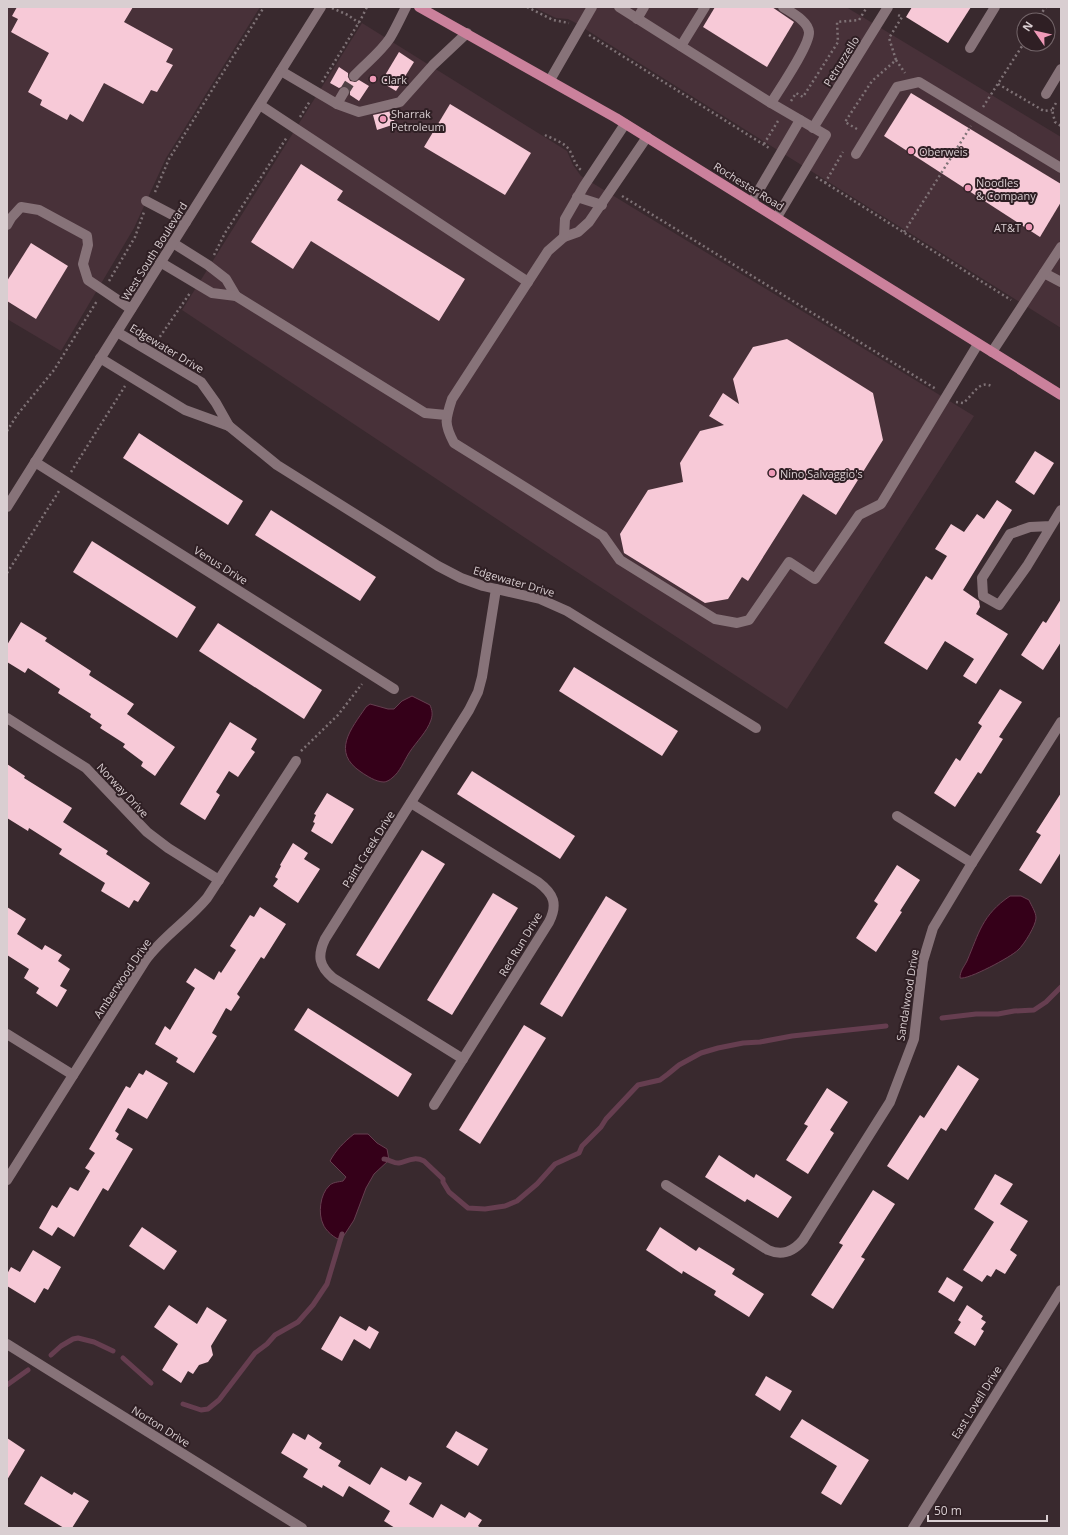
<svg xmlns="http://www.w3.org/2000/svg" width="1068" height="1535" font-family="'Open Sans',sans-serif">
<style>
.built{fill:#483139}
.water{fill:#350019;stroke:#663e50}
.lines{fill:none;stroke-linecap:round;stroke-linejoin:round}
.stream{stroke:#663e50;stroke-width:5}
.building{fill:#f7c9d7}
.minor-tunnel{stroke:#514246;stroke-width:10;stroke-dasharray:10 5;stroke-linecap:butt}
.path{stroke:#7f7276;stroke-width:2.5;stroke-dasharray:2 3;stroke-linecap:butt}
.minor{stroke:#877379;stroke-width:10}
.major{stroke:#cb819c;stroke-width:10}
.poi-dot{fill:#ef9ab8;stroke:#2f1f24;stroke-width:1.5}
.labels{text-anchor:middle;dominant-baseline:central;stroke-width:4;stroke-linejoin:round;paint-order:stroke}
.street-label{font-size:11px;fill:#d9ced1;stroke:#2f1f24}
.poi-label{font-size:11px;fill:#d9ced1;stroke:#2f1f24;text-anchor:start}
</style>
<rect width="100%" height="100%" fill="#39292e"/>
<g class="built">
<path d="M7,7H260L166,158L134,228L61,351L7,319Z"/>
<path d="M533,7H846L1061,137V328L574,22L568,19L556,18Z"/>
<path d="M362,23L567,151L573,165L581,176L974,416L787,709L551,555L182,310Z"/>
</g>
<g class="water">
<path d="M412,696L430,705C432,710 433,714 431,720C427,732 416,742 409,753C404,761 400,772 392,778C390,780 386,782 384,782C376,782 367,776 361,772C331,752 351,729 366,707L370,704L388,709H394L402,701Z"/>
<path d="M1010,896H1021L1029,900C1031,905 1036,912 1036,918C1036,925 1024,945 1018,950C1011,957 968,980 960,978C960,971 964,967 967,961C979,933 982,915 1010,896Z"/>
<path d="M354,1134H368L377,1143L387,1149L389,1160L374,1174L366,1188L354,1220L341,1240C335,1239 325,1230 323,1224C318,1214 320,1194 329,1186C332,1182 339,1182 343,1181L346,1177L330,1161C336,1150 344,1142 354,1134Z"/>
</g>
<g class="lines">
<g class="stream">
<path d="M942,1018L976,1014H998L1014,1011L1034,1010L1046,1002L1061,987"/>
<path d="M384,1159C388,1159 395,1164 399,1163C408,1161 414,1156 424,1161L443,1179V1182L449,1192L468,1208L485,1209L505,1206L517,1201L537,1184L555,1164L579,1153L582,1146L601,1127L606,1119L638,1085L660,1080L668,1074L679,1065L701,1053L718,1048L743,1043L760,1042L792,1036L886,1026"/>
<path d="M51,1355L61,1346L73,1339L78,1338L94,1342L113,1351"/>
<path d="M123,1358L151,1383"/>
<path d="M7,1385L28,1370"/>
<path d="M183,1404L201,1410L208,1409L219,1400L255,1353L267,1344L275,1335L298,1322L313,1305L327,1284L342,1234"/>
</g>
</g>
<g class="building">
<path d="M17,7H133L124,22L173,49L166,62L173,65L157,92L151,90L143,104L104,83L83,122L70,114L67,120L40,105L42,100L28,92L49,53L11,32L18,19L12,16Z"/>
<path d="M715,7H772L794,22L767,67L703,27Z"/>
<path d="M912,7H971L948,43L906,17Z"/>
<path d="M399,52L414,62L396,91L381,82Z"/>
<path d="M339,67L348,73V77L350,81L355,82L359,80L369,86L359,101L350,95V92L348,87L344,86L339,88L330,83Z"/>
<path d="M911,93L1061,184V202L1040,237L884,136Z"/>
<path d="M450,104L531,153L505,195L424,147Z"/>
<path d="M392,111L395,124L377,130L373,115Z"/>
<path d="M301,164L343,191L337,200L465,279L439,321L311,241L293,269L251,242Z"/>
<path d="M31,243L68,266L36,319L7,301V281Z"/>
<path d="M787,339L873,393L883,440L836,515L803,494L748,581L742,577L728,599L705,603L624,553L620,534L648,490L683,482L680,463L700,431L724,425L709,416L723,393L739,404L733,379L753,347Z"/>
<path d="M139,433L243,501L228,525L123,458Z"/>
<path d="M1035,451L1054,463L1034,495L1015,482Z"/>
<path d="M997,500L1012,510L963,590L979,601L980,607L976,614L1008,634L976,684L963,676L974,659L945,641L927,670L884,643L926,576L932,580L947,556L935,549L951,524L964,532L977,514L984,519Z"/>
<path d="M271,510L376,577L360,601L255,535Z"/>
<path d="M92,541L196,607L177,638L73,572Z"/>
<path d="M1061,599V642L1043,670L1021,655L1043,621L1046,623Z"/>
<path d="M21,622L47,638L45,641L91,671L89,675L134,704L127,714L175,747L155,776L141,766L143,762L123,747L125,744L100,728L102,725L90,717L91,714L58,693L60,689L28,668L25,673L7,662V645Z"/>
<path d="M218,623L322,690L304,719L199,651Z"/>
<path d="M574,667L678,731L662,756L559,691Z"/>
<path d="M1000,689L1022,702L999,737L1003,739L981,774L978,772L955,807L934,793L956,758L960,761L982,726L978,723Z"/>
<path d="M230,722L257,739L251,749L255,752L238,777L229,771L216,792L220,795L205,820L180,804Z"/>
<path d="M7,764L25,776L24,778L72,808L63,822L108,851L106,854L150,883L138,902L134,900L129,908L101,891L105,883L59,854L62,849L29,828L28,831L7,818Z"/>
<path d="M472,771L575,836L560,859L457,794Z"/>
<path d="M327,793L354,809L332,844L311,831L315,823L313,822L316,815L314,814Z"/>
<path d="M1061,793V852L1041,884L1019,870L1041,835L1036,832Z"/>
<path d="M293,843L308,853L304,859L320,869L298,903L273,886L278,879L275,877L281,866L280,865Z"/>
<path d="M422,850L445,864L379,969L356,955Z"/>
<path d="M897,865L920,880L900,911L902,912L876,952L856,938L878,904L874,901Z"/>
<path d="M493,893L518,908L452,1015L427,1000Z"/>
<path d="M606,896L627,909L562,1017L540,1004Z"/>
<path d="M7,907L26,919L17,934L42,950L45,945L62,955L58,961L70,969L60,986L67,990L57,1007L36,993L39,988L24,978L29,969L7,955Z"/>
<path d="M260,907L286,924L264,959L261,957L237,994L240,997L231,1011L226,1008L212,1033L217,1036L194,1073L176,1062L178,1058L155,1044L165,1026L170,1030L195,988L186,982L195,968L214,980L219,971L221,973L236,950L230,946L250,915L254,917Z"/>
<path d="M308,1008L412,1074L398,1097L294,1030Z"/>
<path d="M524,1025L546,1038L480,1144L459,1130Z"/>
<path d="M958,1065L979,1079L946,1131L941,1128L908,1180L887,1166L920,1115L924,1118Z"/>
<path d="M146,1070L168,1083L147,1119L128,1108L115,1131L119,1134L116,1139L133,1149L108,1191L103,1188L74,1237L58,1227L52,1236L39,1228L52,1205L57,1208L70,1187L78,1191L90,1171L85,1168L95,1153L89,1149L126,1086L130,1088L139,1073L143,1075Z"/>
<path d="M827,1088L848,1102L830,1130L834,1133L808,1174L786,1160L808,1126L804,1124Z"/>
<path d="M719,1155L754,1178L756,1174L792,1197L778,1218L747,1199L745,1202L705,1177Z"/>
<path d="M995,1174L1013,1184L1000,1204L1028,1221L1010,1250L1017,1255L1005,1274L996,1269L991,1277L987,1275L982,1282L963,1270L994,1222L974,1209Z"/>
<path d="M873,1190L895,1204L861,1257L865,1259L833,1309L811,1295L843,1245L839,1243Z"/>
<path d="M142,1227L177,1251L164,1270L129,1246Z"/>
<path d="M660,1227L696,1251L699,1247L735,1269L732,1274L764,1294L749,1317L714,1295L716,1291L683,1271L682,1274L646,1250Z"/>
<path d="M33,1250L61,1267L48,1290L44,1288L35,1303L7,1286V1274L11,1267L20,1272Z"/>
<path d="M947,1277L963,1287L954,1302L938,1292Z"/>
<path d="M169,1305L197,1324L207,1307L227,1320L211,1346L213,1355L208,1362L199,1365L193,1374L188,1371L181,1383L162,1370L178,1344L154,1327Z"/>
<path d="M967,1305L983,1316L981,1319L986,1322L981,1329L984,1331L975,1346L954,1333L961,1322L958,1320Z"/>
<path d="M340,1316L366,1331L369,1326L379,1332L370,1349L354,1339L342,1361L321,1349Z"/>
<path d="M766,1376L792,1391L780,1411L755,1395Z"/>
<path d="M802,1419L869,1460L841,1505L821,1493L837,1466L790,1437Z"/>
<path d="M456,1431L488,1449L478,1466L446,1447Z"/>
<path d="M293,1433L305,1440L308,1434L322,1443L319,1448L341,1461L338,1466L370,1485L381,1467L406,1481L409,1476L422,1483L409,1504L433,1518L441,1504L465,1518L469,1512L482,1520L478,1526L481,1528H395L384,1521L390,1511L349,1486L343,1497L323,1485L322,1488L303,1477L308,1469L281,1453Z"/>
<path d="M7,1438L25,1450L7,1480Z"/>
<path d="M41,1476L72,1495L74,1492L89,1501L72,1528H64L24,1504Z"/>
</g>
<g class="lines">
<path class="minor-tunnel" d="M344,92L354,76"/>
<g class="path">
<path d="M527,7L553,20L569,23"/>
<path d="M332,8L348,15L359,23"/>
<path d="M1025,20L1040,15L1046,7"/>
<path d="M589,35L769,148"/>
<path d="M896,60L905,73"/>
<path d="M322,82L361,19L367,7"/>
<path d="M998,84L1044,111L1052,110"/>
<path d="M791,101L796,93L803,97L838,42L837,22L859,20L867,7"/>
<path d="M1056,103L1052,110L1055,122L1061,126"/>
<path d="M983,107L1024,43"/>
<path d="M300,117L310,101"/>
<path d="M857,129L845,122L872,81L896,60L889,38L902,17L898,15"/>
<path d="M545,135C553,139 567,143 571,153C574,159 575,165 581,170"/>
<path d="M764,144L778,121"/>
<path d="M816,177L1011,300"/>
<path d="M825,183L843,152"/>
<path d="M155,192L169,159L264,7"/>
<path d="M622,196L936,389"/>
<path d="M904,232L971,126"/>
<path d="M214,255L225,233L287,137"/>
<path d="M109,281L135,237L144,212"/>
<path d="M157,341L190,293"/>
<path d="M956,402L963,403C973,396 979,378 993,387"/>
<path d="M7,431L17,415L54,370L97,301"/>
<path d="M71,472L125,386"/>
<path d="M7,573L59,491"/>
<path d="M301,751L338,715L362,684"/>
</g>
<g class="minor">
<path d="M619,7L771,103L826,135L777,217"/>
<path d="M637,19L644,7"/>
<path d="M681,46L705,7"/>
<path d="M970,48L995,7"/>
<path d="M281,71L337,104L359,112L400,102L433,65L467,33"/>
<path d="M354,76C366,63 380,53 390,38C396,28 401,17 406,7"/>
<path d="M550,80L592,7"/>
<path d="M1046,94L1061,69"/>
<path d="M771,103C779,90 810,45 809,32C808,21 792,13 783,7"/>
<path d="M337,104L344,92"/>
<path d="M260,105L528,282"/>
<path d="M813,128L888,7"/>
<path d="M647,137L589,222L578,232L564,237L548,251L452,399C445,420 444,424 454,443L603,536L620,560L715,619L737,623L749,620L789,562L815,579L859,515L881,504L978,344"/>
<path d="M856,154L897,87L919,82L1061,168"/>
<path d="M577,197L602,205"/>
<path d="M146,201L186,222"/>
<path d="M752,202L800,120"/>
<path d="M7,225L11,218L21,207L39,210L87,236L88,245L83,264L88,280L131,309"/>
<path d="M564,237L565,219L584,186L625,124"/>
<path d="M173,243L208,265L226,279L236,296"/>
<path d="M160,262L212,293L236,296L425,413L446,415"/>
<path d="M1044,273L1061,282"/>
<path d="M992,352L1061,247"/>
<path d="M100,358L185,410L229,426L216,403L201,382L117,332"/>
<path d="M229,426L277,465L438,566L461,578L483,586L540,599L567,611L756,728"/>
<path d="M35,462L394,689"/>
<path d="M7,507L321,7"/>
<path d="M1051,526L1030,527L1010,534L982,578L983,596L999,605L1027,566L1061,510"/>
<path d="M7,718L86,768L147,832L168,848L219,880"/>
<path d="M411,803L538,882C554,894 558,904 549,922L434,1105"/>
<path d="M897,816L972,863"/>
<path d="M7,1034L73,1075"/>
<path d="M463,1059L333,978C319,966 317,956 325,939L469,710L478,692L482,677L496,589"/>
<path d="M7,1180L145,961C162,937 188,921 207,898L296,761"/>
<path d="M666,1185L768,1250C782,1256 793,1252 803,1240L890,1102L914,1039L923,961L933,928L972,863L1061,722"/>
<path d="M7,1344L302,1528"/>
<path d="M913,1528L1061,1290"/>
</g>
<path class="major" d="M419,7L616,118L1061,395"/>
</g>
<g class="poi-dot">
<circle cx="373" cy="79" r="4"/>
<circle cx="383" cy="119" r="4"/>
<circle cx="911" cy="151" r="4"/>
<circle cx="968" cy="188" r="4"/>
<circle cx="1029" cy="227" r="4"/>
<circle cx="772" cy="473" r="4"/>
</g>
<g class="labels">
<g class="street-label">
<text transform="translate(841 61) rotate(-58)">Petruzzello</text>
<text transform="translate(749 186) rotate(32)">Rochester Road</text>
<text transform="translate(154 251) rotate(-58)">West South Boulevard</text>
<text transform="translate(167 348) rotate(31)">Edgewater Drive</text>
<text transform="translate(221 565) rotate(32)">Venus Drive</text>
<text transform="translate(514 581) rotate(16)">Edgewater Drive</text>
<text transform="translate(123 790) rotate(47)">Norway Drive</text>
<text transform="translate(368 849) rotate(-58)">Paint Creek Drive</text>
<text transform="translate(520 944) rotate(-59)">Red Run Drive</text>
<text transform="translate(122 978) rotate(-56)">Amberwood Drive</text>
<text transform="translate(907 995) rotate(-81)">Sandalwood Drive</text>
<text transform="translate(976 1402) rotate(-58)">East Lovell Drive</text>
<text transform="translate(161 1426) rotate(32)">Norton Drive</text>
</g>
<g class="poi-label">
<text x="381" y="79">Clark</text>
<text x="391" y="113">Sharrak<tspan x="391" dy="13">Petroleum</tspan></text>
<text x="919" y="151">Oberweis</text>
<text x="976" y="182">Noodles<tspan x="976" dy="13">&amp; Company</tspan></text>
<text x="1021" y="227" text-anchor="end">AT&amp;T</text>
<text x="780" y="473">Nino Salvaggio's</text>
</g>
</g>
<rect width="1068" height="1535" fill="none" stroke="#d9ced1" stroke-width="16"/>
<g transform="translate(1036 32) rotate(304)"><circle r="19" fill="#2f1f24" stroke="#736569"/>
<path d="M0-3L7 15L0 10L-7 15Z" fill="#ef9ab8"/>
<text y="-6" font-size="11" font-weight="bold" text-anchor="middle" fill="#d9ced1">N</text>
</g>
<path d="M928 1515v6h119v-6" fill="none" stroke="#d9ced1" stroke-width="2"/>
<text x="934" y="1515" font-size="12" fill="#d9ced1" stroke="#2f1f24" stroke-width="3" paint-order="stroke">50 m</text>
</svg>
